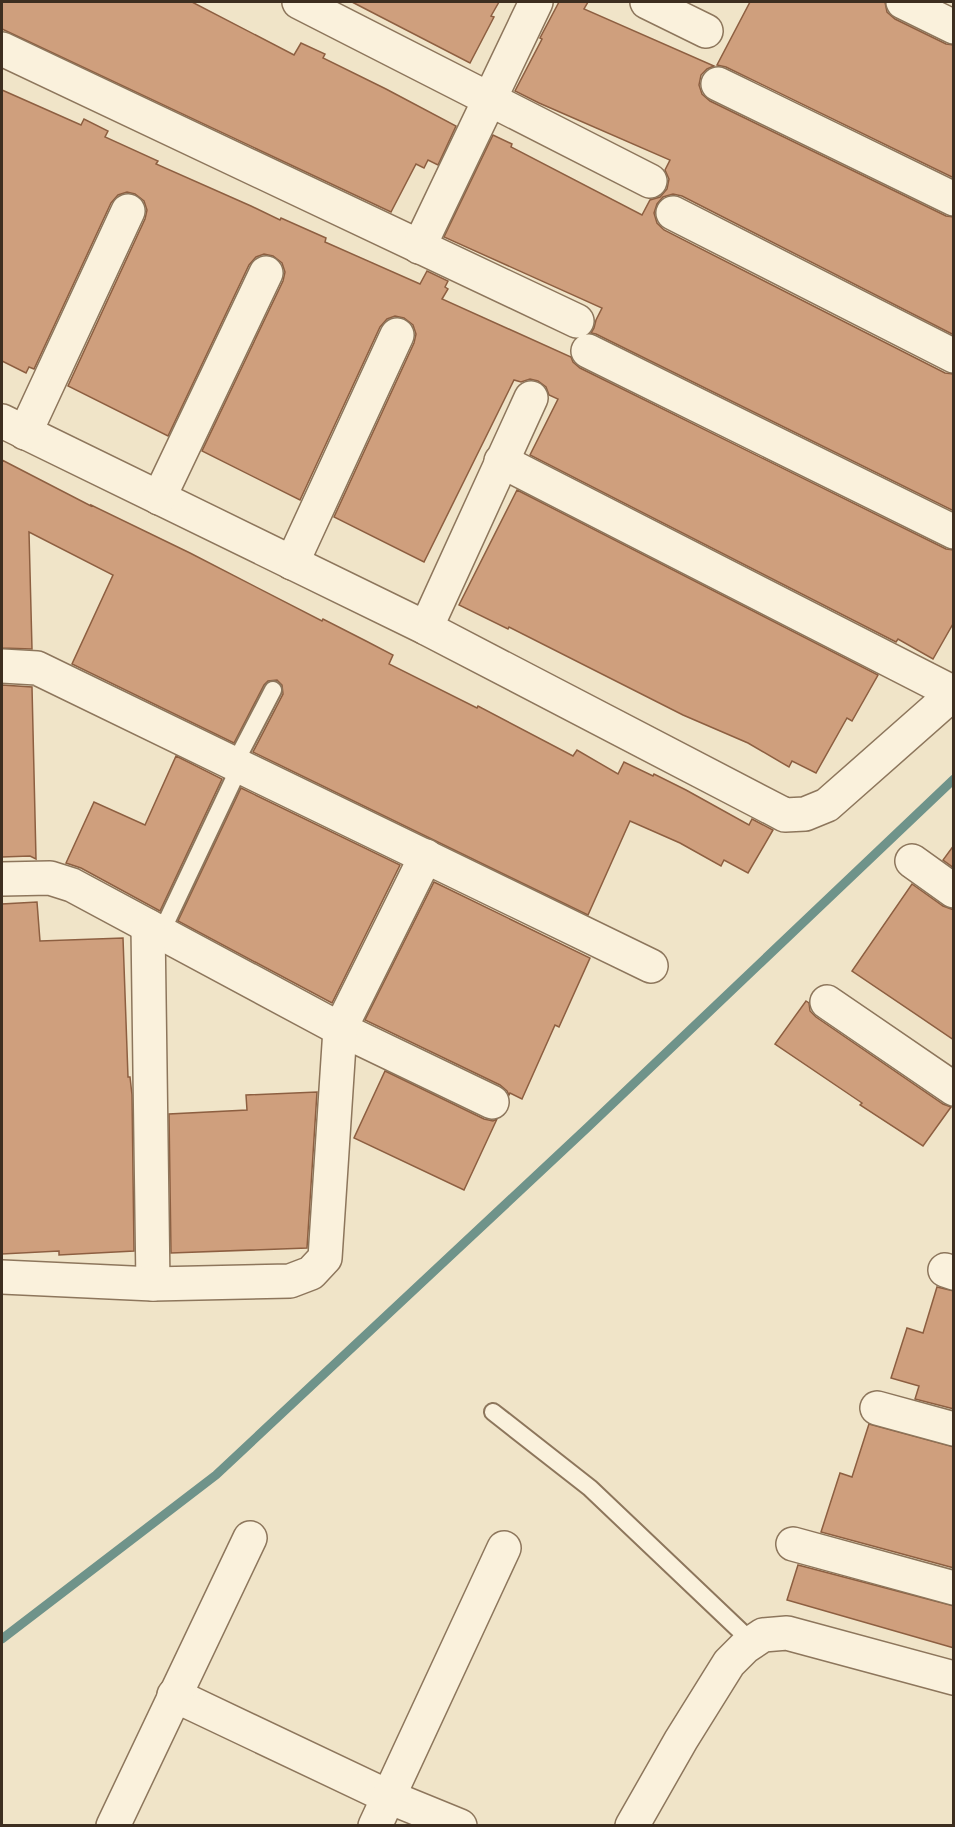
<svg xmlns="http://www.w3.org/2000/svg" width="955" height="1827" font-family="Georgia,serif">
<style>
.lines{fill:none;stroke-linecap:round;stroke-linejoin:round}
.stream{stroke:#6f938a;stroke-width:9}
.building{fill:#cf9f7d;stroke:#8d5f41;stroke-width:1.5}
.service-casing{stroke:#8d765c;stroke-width:20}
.minor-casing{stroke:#8d765c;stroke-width:36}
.service{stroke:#faf1dc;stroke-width:16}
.minor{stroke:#faf1dc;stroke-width:33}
</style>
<rect width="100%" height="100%" fill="#f0e4c8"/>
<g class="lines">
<path class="stream" d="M2,1639L216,1475L588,1127L954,779"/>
</g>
<g class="building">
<path d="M2,2H192L294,55L301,43L325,54L323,58L386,89L456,126L438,165L428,160L424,168L416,164L391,212L2,29Z"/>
<path d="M352,2H499L491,16L494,17L470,63Z"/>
<path d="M559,2H588L584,9L714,66L707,69L701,75L699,85L702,94L710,101L946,216L954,217V335L682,196L673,194L663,197L657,204L654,213L657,223L664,230L945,373L954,374V511L596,334L591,333L594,328L596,320L602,308L444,237L493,135L512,144L511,147L642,215L650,200L660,197L667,189L669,179L665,170L670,160L539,103L515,91L542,39L540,38Z"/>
<path d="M750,2H885L887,12L895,19L946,44L954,45V178L726,67L717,65Z"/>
<path d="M2,90L81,125L84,119L108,131L105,137L158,161L156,164L251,206L280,220L281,218L326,238L325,242L420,284L427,271L448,281L445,287L448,289L442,299L571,357L573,362L580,368L946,549L954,550V622L933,659L898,639L896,642L530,455L558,399L549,395L546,387L538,381L530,379L521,382L514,380L424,562L334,517L414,343L416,334L413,325L404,318L395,316L387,319L380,327L300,500L202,451L283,281L285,272L282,263L273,256L264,254L256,257L249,265L168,436L68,386L145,219L147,210L144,201L135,194L127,192L118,195L111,203L34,369L29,367L26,373L2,361Z"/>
<path d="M2,460L91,506V505L190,553L322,621L323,619L366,641L393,655L389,664L477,708L478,706L573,756L577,750L618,774L624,762L653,776L654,774L686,790L749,825L752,819L773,830L748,873L724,860L721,866L680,843L630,821L588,915L253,752L283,694L282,685L277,680L268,681L264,685L234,743L72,664L113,575L29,532L32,649L2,648Z"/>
<path d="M517,490L878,675L852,721L847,718L816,773L792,761L789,767L748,743L683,715L509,627L508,629L459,605Z"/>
<path d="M2,685L32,687L36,859L30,856L2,857Z"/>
<path d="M176,756L222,779L160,911L81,868L66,863L94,802L145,825Z"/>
<path d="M241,788L400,865L332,1003L178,921Z"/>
<path d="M954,845V868L943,860Z"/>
<path d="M434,882L590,958L559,1027L555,1025L522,1099L510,1093L509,1095L507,1091L500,1085L365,1020Z"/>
<path d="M912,884L943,906L954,910V1040L852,971Z"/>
<path d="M37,902L40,941L123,938L128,1077H130L132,1095L134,1251L59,1255V1251L2,1254V904Z"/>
<path d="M806,1001L809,1003L810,1011L816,1017L943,1104L951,1107L923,1146L860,1105L862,1103L775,1044Z"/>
<path d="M385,1071L484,1119L493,1121L497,1119L464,1190L354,1138Z"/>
<path d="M317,1092L307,1248L171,1253L169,1114L247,1110L246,1095Z"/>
<path d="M937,1287L954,1291V1409L915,1399L919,1386L891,1378L907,1328L923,1333Z"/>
<path d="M869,1424L954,1447V1568L821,1532L840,1473L852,1477Z"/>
<path d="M798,1565L954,1606V1648L787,1600Z"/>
</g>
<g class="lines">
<g class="service-casing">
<g id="service">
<path d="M235,763L273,690"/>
<path d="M161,933L240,766"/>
<path d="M493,1412L590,1488L752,1642"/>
</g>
</g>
<g class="minor-casing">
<g id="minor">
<path d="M299,2L650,181"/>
<path d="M647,2L706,31"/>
<path d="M903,2L954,27"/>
<path d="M2,49L577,321"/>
<path d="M718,84L954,199"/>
<path d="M673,213L954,356"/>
<path d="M419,247L536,2"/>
<path d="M588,351L954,532"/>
<path d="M2,421L426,628L785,815L805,814L827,805L954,693"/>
<path d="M25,433L128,211"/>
<path d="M501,461L954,693"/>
<path d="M159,498L266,273"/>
<path d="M292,563L397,335"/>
<path d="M426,628L531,398"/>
<path d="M2,666L37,668L651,966"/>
<path d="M912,861L954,891"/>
<path d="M2,879L50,878L72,885L340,1029L492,1102"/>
<path d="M148,926L153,1284"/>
<path d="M827,1002L954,1089"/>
<path d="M945,1270L954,1273"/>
<path d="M2,1277L153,1284L290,1281L311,1273L325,1258L340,1029L426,856"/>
<path d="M877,1408L954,1429"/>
<path d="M793,1544L954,1588"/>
<path d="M174,1695L389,1797L460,1826"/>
<path d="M113,1826L250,1538"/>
<path d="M375,1826L504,1548"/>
<path d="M632,1826L681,1740L729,1663L745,1647L763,1635L787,1633L954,1678"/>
</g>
</g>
<use href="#service" class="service"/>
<use href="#minor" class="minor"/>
</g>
<rect width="955" height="1827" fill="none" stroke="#3d2e20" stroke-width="6"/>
</svg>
